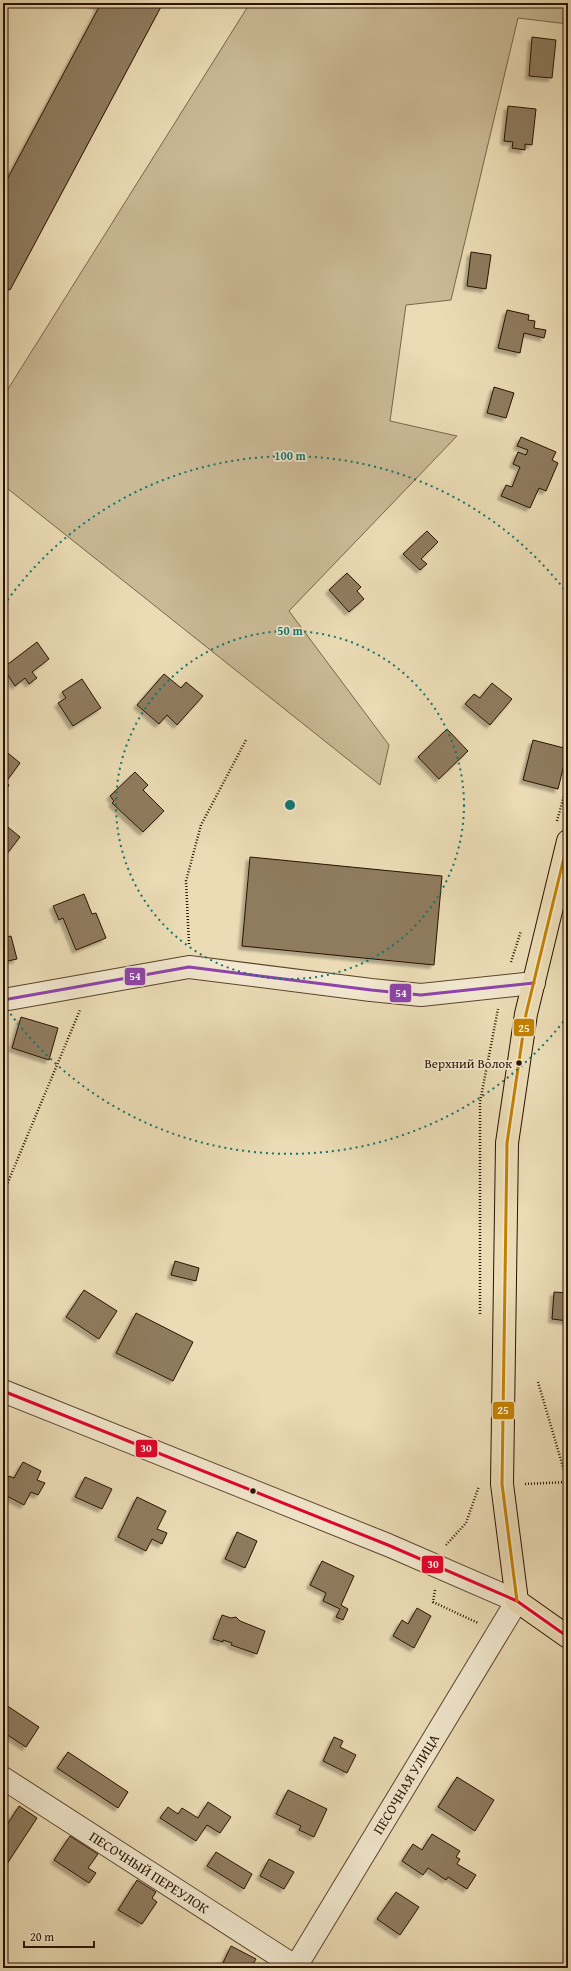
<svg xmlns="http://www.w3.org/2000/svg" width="571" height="1971" font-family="'Gentium Book Plus',serif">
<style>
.green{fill:#caba96;stroke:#7a664b}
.building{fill:#8f7b5e;stroke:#2b1200;filter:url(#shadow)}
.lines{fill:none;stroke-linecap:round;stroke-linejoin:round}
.minor-casing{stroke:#5b442d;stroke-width:24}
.major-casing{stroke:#2b1200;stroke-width:24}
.path{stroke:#2b1200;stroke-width:2.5;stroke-dasharray:1 2;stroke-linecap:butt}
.minor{stroke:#f2e8cf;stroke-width:22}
.major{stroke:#ebdcb5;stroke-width:22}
.bus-1-casing{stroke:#f2e8cf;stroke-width:6}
.bus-2-casing{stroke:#f2e8cf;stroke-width:6}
.bus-3-casing{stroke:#f2e8cf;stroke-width:6}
.bus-1{stroke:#8e44ad;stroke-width:3}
.bus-2{stroke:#e4002b;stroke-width:3}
.bus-3{stroke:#c48100;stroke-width:3}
.ring{fill:none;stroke:#0f766e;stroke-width:2;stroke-dasharray:2 4}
.bus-dot{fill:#2b1200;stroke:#f2e8cf;stroke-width:1.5}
.labels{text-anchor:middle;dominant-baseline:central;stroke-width:3.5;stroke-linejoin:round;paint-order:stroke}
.bus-label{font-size:13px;fill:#2b1200;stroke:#f2e8cf;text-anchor:end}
.street-label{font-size:14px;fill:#2b1200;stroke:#f2e8cf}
.centre{fill:#0f766e;stroke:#f2e8cf;stroke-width:2}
.ring-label{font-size:12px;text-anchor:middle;font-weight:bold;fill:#0f766e;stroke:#f2e8cf;stroke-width:3.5;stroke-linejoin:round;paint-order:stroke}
.line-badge{stroke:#f2e8cf;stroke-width:1.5}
.badge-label{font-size:11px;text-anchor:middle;font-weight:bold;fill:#fff}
</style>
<defs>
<filter id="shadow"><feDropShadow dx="-3.5" dy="3.5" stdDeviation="1" flood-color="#0004"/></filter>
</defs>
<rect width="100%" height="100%" fill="#ebdcb5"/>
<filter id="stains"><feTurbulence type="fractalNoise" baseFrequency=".005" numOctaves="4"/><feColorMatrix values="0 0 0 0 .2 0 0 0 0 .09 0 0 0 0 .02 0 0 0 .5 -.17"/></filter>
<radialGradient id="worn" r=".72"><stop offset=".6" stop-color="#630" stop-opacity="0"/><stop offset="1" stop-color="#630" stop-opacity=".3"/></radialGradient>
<path class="green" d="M250,3H568V24L518,18L451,300L406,305L390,421L457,436L289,611L389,745L380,785L3,485V397Z"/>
<g class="building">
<path d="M91,3H163L10,290L3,286V187L99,7Z"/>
<path d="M532,37L556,40L552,78L529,76Z"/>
<path d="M508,106L536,109L532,145L525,144V150L512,148L513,142L504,141Z"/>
<path d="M471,252L491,255L486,289L467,286Z"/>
<path d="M507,310L529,315L528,320L535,321L534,328L546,330L544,338L524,333L520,353L498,348Z"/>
<path d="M494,387L514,393L506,418L487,413Z"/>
<path d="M521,437L556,452L552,460L558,463L546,491L539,488L530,508L501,496L506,485L512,487L520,467L513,464L518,452L526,455L528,450L517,446Z"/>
<path d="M427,531L438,542L421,559L427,564L420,570L403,554Z"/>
<path d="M347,573L361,587L357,591L364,599L349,612L329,590Z"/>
<path d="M37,642L49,659L32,672L37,678L29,684L25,678L15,686L3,668Z"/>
<path d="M164,674L181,688L186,682L203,696L177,725L167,715L159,724L137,705Z"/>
<path d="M82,679L101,708L73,726L58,703L66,698L62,692Z"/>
<path d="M492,683L512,699L490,725L465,704L474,694L480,698Z"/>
<path d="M447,729L468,751L439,779L418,757Z"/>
<path d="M533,740L568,749L558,789L523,780Z"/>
<path d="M3,749L20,763L6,782L9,785L5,791L3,790Z"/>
<path d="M135,772L148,785L143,790L164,811L143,832L112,803L114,801L110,796Z"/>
<path d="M3,823L20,837L3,859Z"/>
<path d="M250,857L442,876L434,965L242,946Z"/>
<path d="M84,894L92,914L96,913L106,938L76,950L63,918L59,920L53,906Z"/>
<path d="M11,936L17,959L3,962V938Z"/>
<path d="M21,1017L58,1028L49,1060L12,1048Z"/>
<path d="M175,1261L199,1268L196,1281L171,1275Z"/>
<path d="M84,1290L117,1311L99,1339L66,1317Z"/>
<path d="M554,1292L568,1293V1321L552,1319Z"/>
<path d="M136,1313L193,1342L173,1381L116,1353Z"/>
<path d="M23,1462L41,1471L37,1480L45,1483L38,1495L31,1492L24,1505L3,1494V1487L9,1476L14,1478Z"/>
<path d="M85,1477L112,1489L102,1509L75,1497Z"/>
<path d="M137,1497L166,1511L157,1529L167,1533L162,1544L152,1539L146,1551L118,1537Z"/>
<path d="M237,1532L257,1541L245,1568L225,1559Z"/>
<path d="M322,1561L354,1576L341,1605L348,1609L343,1620L336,1617L340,1609L323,1601L326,1593L310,1585Z"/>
<path d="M417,1608L431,1616L414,1648L393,1636L402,1620L408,1624Z"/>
<path d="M222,1615L231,1618L236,1617L240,1621L265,1631L257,1654L231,1645L232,1643L223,1640V1642L213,1639Z"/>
<path d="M6,1705L39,1727L26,1747L3,1732V1709Z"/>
<path d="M334,1737L343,1741L340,1747L356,1755L347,1773L323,1761Z"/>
<path d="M68,1752L128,1792L118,1808L57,1768Z"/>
<path d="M457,1777L494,1800L475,1831L438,1807Z"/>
<path d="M288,1790L327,1809L314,1837L299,1830L301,1826L276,1814Z"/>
<path d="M208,1802L231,1817L220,1833L207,1825L196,1841L160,1818L168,1807L178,1814L182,1808L198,1818Z"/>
<path d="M19,1806L37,1818L3,1870V1831Z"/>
<path d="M432,1834L460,1851L456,1857L460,1859L457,1864L476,1875L467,1889L448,1877L446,1880L428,1868L423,1875L402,1861L413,1844L422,1850Z"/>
<path d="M70,1836L98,1854L88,1868L96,1873L89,1883L54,1860Z"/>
<path d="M216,1852L252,1874L244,1889L207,1866Z"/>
<path d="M269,1859L294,1872L284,1889L260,1876Z"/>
<path d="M137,1880L156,1892L152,1898L157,1902L142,1924L118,1910Z"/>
<path d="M396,1892L419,1907L400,1935L377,1919Z"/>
<path d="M231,1946L256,1959L251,1968H214L217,1963L222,1965Z"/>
</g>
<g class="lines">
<g class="minor-casing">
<g id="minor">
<path d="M3,1000L189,967L371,990L421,995L534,983"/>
<path d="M3,1391L388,1545L517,1601L295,1968"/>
<path id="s1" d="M3,1778L296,1967"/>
</g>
</g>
<g class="major-casing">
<path id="major" d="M568,841L526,1014L507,1143L502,1484L517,1601L568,1637"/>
</g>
<g class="path">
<path d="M557,821L568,781"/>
<path d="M189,944L186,881L201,825L246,740"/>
<path d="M511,962L521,931"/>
<path d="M3,1194L80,1010"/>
<path d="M480,1314V1102L498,1009"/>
<path d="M538,1382L568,1484"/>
<path d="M525,1484L567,1482"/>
<path d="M446,1545L466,1523L479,1486"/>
<path d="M435,1590L433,1602L478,1623"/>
</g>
<use href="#minor" class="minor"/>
<use href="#major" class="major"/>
<g class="bus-1-casing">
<path id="bus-1" d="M3,1000L189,967L371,990L421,995L534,983"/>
</g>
<g class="bus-2-casing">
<path id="bus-2" d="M3,1391L388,1545L517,1601L568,1637"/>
</g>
<g class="bus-3-casing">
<path id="bus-3" d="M517,1601L502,1484L507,1143L526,1014L568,841"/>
</g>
<use href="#bus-1" class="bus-1"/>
<use href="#bus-2" class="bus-2"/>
<use href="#bus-3" class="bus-3"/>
</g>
<g class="ring">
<circle cx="290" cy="805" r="174"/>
<path d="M567 1017A349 349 0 0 1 4 1005M4 605A349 349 0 0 1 567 593"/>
</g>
<g class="bus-dot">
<circle cx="519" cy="1063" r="3.5"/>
<circle cx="253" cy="1491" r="3.5"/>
</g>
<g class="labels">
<g class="bus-label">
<text x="512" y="1063">Верхний Волок</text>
</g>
<g class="street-label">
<text transform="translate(406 1784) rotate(-59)">ПЕСОЧНАЯ УЛИЦА</text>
<text stroke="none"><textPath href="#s1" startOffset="174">ПЕСОЧНЫЙ ПЕРЕУЛОК</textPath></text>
</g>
</g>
<circle cx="290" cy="805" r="6" class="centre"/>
<g class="ring-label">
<text x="290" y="460">100 m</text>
<text x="290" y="635">50 m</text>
</g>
<g class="line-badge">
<rect x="124" y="967" width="22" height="19" rx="4" fill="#8e44ad"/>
<rect x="389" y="983" width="23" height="20" rx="4" fill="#8e44ad"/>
<rect x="513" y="1018" width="22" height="19" rx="4" fill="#c48100"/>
<rect x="492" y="1401" width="23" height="19" rx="4" fill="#c48100"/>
<rect x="135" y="1439" width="23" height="19" rx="4" fill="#e4002b"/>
<rect x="421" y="1555" width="23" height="19" rx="4" fill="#e4002b"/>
</g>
<g class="badge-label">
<text x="135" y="980">54</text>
<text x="401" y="997">54</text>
<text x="524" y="1032">25</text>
<text x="503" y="1414">25</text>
<text x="146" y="1452">30</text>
<text x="433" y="1568">30</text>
</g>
<rect width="571" height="1971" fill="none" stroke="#ebdcb5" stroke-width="16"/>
<rect x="4" y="4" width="563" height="1963" fill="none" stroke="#2b1200" stroke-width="2"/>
<rect x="8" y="8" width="555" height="1955" fill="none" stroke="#2b1200"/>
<path d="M24 1941v6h70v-6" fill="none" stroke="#2b1200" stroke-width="2"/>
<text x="30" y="1941" font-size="12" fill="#2b1200" stroke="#f2e8cf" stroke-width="3" paint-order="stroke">20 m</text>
<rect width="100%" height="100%" filter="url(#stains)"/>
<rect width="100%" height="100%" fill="url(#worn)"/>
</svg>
